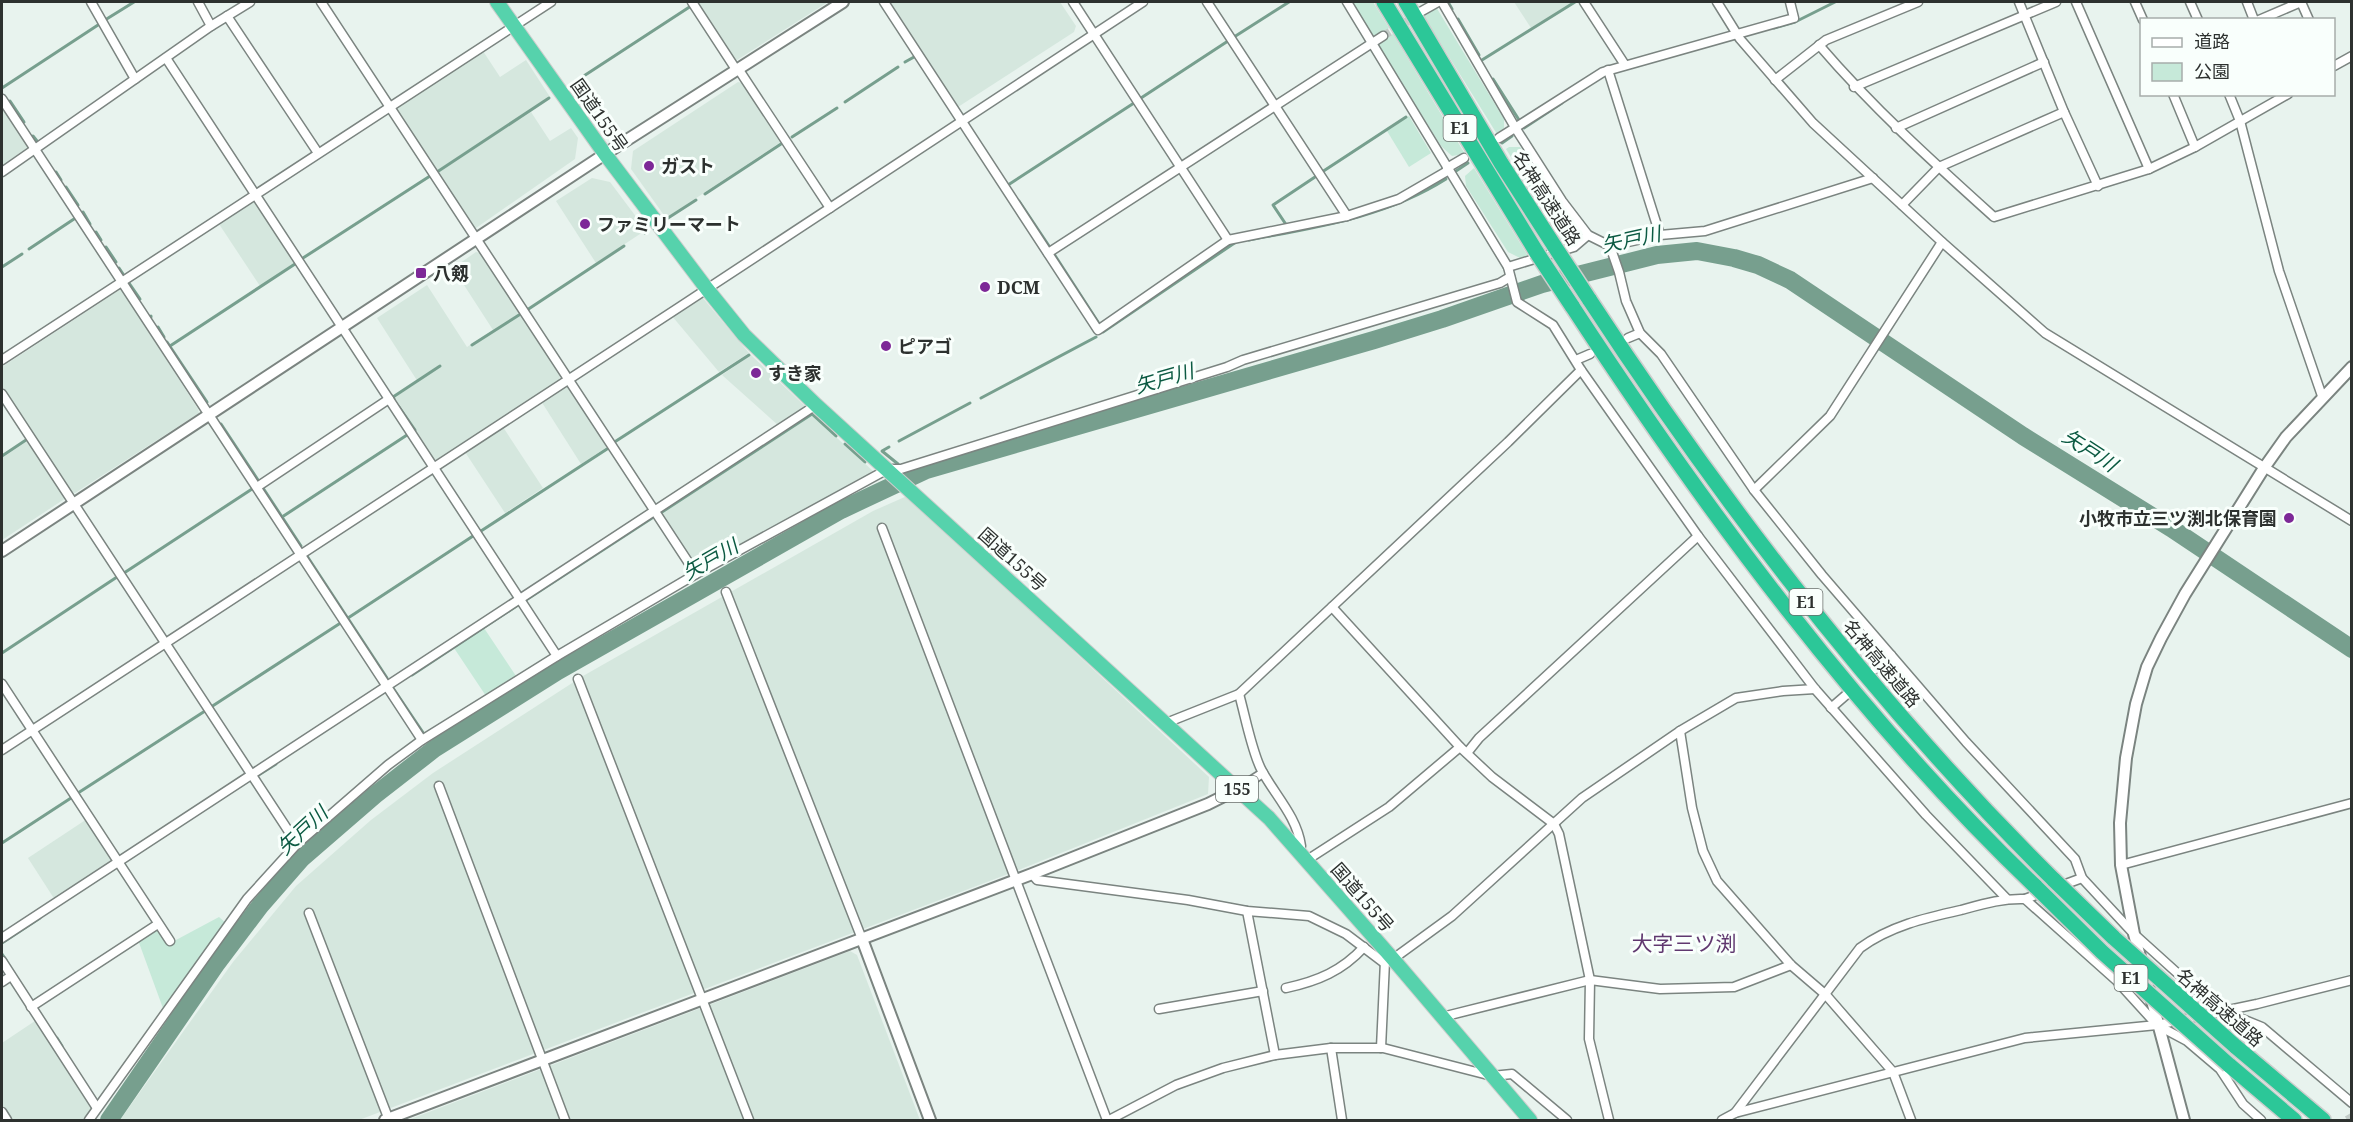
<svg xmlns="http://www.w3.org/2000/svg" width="2353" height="1122" font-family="'Noto Serif','Noto Sans JP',serif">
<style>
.built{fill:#d5e7de}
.green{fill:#c6e9d9}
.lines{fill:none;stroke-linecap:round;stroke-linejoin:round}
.stream{stroke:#779f8e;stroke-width:3}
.river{stroke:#779f8e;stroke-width:18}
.minor-tunnel{stroke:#c3ccc8;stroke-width:8;stroke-dasharray:8 4;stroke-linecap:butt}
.minor-casing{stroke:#7b8480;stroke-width:11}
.tertiary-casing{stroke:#7b8480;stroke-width:14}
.trunk-casing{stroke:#cdcecd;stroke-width:16}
.motorway-casing{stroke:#cdcecd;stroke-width:18}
.minor{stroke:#fff;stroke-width:8}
.tertiary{stroke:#fff;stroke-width:10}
.trunk{stroke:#56d2ac;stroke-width:14}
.motorway{stroke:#2cc798;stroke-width:15}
.motorway-bridge-casing{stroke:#cdcecd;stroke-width:18;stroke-linecap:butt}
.motorway-bridge{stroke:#2cc798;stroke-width:15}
.poi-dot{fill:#7d2897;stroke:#f9fffc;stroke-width:2}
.labels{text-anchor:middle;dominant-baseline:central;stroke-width:6;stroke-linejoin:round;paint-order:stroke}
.shield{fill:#f9fffc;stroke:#6a6f6c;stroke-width:1.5}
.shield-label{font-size:16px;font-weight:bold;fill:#2d312f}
.street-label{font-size:18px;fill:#2d312f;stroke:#f9fffc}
.poi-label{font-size:18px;font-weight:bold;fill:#2d312f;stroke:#f9fffc;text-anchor:start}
.water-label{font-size:20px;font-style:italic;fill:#0b5a42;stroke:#f9fffc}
.quarter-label{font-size:21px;fill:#60386f;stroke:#f9fffc}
</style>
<rect width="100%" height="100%" fill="#e8f3ee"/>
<g class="built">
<path d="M700,2H828L737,60H733L697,4Z"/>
<path d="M890,2H1060L1076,26L1074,32L958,107Z"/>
<path d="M1514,2H1573L1531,28Z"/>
<path d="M483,51L500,77L526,60L550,97L436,171L395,108Z"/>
<path d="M738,82L742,83L781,142L666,218L631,169L633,151Z"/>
<path d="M2,106L29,149L2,167Z"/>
<path d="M531,112L550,141L571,128L578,138L575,159L476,228L471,227L437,172Z"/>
<path d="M592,178L610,182L646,230L596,263L556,201Z"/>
<path d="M253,201H256L296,262L260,286L219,224Z"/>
<path d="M476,252L480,253L560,376L559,381L437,462L434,461L394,398L418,382L377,318L427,285L467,347L493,330L453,268Z"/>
<path d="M121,289L198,409L199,413L75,493L70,492L2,386V367Z"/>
<path d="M702,297L749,353L719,372L672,316Z"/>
<path d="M751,355L807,408L779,426L722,375Z"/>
<path d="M566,384L607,447L581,464L541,401Z"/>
<path d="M812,415L874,472L697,569L661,513Z"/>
<path d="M503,427L543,488L505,513L465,452Z"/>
<path d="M29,440L66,498L2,540V458Z"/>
<path d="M907,496L1209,777L1208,794L1021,869L359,1120H120L233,962L296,886L371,820L433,773L583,676L873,511Z"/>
<path d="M87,819L113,860L55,900L28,858Z"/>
<path d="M850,951L857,955L920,1120H408Z"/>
<path d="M35,1021L93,1108L84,1120H12L2,1104V1043Z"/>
</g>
<g class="green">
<path d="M1352,2H1373L1389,28L1377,36L1373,35Z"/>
<path d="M1436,7L1504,119V128L1497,134L1423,15Z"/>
<path d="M1393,34L1465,154L1452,156L1441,146L1379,46V43Z"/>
<path d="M1409,116L1431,153L1409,167L1387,131Z"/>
<path d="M1509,147H1520L1571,227L1572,235L1567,243L1565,244L1506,149Z"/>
<path d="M1474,168L1528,256L1520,258L1508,252L1466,186L1465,176Z"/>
<path d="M484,628L516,676L486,696L454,648Z"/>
<path d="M219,917L227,924L164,1011L138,940L157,927L172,940H176Z"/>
</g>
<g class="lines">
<g class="stream">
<path d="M697,2H698"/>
<path d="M1448,2L1452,9"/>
<path d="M1458,19L1479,55"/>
<path d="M105,20L134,2"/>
<path d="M1774,28L1795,22L1835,2"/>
<path d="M1234,37L1289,2"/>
<path d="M1482,60L1575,2"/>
<path d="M905,62L914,57"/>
<path d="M1493,79L1521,123"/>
<path d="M573,83L691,6"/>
<path d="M2,88L98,25"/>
<path d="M1141,98L1228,41"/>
<path d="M10,101L24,122"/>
<path d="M845,102L898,67"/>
<path d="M1524,128L1562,103"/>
<path d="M33,136L37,141"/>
<path d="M792,137L837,108"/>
<path d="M1502,143L1512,136"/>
<path d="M1456,171L1468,163"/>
<path d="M56,172L61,180"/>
<path d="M437,172L549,98"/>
<path d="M1322,172L1406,117"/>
<path d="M1008,185L1134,103"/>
<path d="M66,187L78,205"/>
<path d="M705,194L781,144"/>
<path d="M1019,201L1049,246"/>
<path d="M83,212L90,224"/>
<path d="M668,218L696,200"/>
<path d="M1287,226L1273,205L1315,177"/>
<path d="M96,232L101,240"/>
<path d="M645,233L647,232"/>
<path d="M1249,240C1318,227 1386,217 1446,179"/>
<path d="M106,247L116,262"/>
<path d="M29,249L74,219"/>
<path d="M1054,254L1098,322"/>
<path d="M303,258L430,176"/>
<path d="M2,267L22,254"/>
<path d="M119,268L123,274"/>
<path d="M129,283L140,299"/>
<path d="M527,310L624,246"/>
<path d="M151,316V317"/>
<path d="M158,327L164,337"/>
<path d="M1103,332L1236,242"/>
<path d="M167,342L207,402"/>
<path d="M472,345L519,315"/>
<path d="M170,346L295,264"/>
<path d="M981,398L1096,337"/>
<path d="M394,399L393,397L440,366"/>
<path d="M399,407L415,430"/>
<path d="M221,424L258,480"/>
<path d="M899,441L970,403"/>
<path d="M613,443L749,355"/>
<path d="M845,444L865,462"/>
<path d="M889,447L882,451L898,464"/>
<path d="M2,456L26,440"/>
<path d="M263,488L301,546"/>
<path d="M662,512L812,414L836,436"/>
<path d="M282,517L407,435"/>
<path d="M481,531L607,449"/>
<path d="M307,556L387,678"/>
<path d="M124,573L252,489"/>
<path d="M526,600L652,518"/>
<path d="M348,618L473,536"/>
<path d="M2,653L117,577"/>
<path d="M412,675L518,605"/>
<path d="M393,688L424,734"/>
<path d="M211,707L339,624"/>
<path d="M257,776L276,764"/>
<path d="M78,793L205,711"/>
<path d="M2,843L71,798"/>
<path d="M2,943L40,918"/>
<path d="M2,954L6,960"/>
<path d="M57,1038L62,1046"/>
</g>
<path class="river" d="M109,1120L217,963L260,906L301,859L375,795L434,749L558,671L841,510L926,470L1374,340L1442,319L1542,284L1657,255L1697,251L1734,258L1758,265L1790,280L2023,436L2171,528L2352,649"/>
<g class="minor-tunnel">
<path d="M1383,36L1417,15"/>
<path d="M2347,1120L2352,1117"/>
</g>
<g class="minor-casing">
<g id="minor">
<path d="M91,2L135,79"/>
<path d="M198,2L211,26"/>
<path d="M321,2L696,574"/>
<path d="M692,2L737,71"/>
<path d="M884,2L1098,330L1228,240L1347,216L1399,199L1449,170"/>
<path d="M1073,2L1228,240"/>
<path d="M1207,2L1347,216"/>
<path d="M1347,2L1508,267L1517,302L1553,325L1581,370L1698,536L1815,689L1926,815L2007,899"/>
<path d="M1442,2L1516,129L1562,201L1588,235L1610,246L1660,235L1705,231L1873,178"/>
<path d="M1584,2L1625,65"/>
<path d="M1717,2L1740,39L1813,123L1942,242L2045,333L2352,521"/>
<path d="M2019,2L2064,112L2098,186"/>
<path d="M2076,2L2149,169"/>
<path d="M2135,2L2143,20"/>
<path d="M2190,2L2198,20"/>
<path d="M2247,2L2254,20"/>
<path d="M2301,2L2309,20"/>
<path d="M1422,11L1438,2"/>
<path d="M227,16L318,153"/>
<path d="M2259,20L2301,2"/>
<path d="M1819,45C1873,108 1933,162 1994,217L2149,169L2195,147L2288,94"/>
<path d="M166,58L557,656"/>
<path d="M2334,66L2352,56"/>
<path d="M739,70L830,208"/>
<path d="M1608,70L1660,235"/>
<path d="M1775,80L1826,40L1918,2"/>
<path d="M1854,87L2056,2"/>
<path d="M2173,94L2195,147"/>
<path d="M2229,94L2240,121L2279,271L2322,396"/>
<path d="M2,99L422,740"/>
<path d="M1896,128L2044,62"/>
<path d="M1499,138L1603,72L1794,18L1790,2"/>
<path d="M1447,168L1464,158"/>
<path d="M2,172L211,26L250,2"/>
<path d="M1902,205L1939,167L2064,112"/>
<path d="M1610,246L1619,272L1626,301L1640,333L1661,354L1754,490L1822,575L1891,655L1966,742L2075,859L2082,878L2134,934L2175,971L2220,1010L2262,1027L2352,1103"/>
<path d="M1048,253L1383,36"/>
<path d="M1508,267L1574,247L1588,235"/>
<path d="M1628,338L1640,333"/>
<path d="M2,360L551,2"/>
<path d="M1576,360L1590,354"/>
<path d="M2,394L297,844"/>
<path d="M257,487L389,399"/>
<path d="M1754,490L1830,416L1942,242"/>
<path d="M882,528L1107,1120"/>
<path d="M726,592L862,939"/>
<path d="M1332,607L1460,747L1492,777L1554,824L1559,834L1590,980L1589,1039L1609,1120"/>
<path d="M1875,669L1891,655"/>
<path d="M578,679L749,1120"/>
<path d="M2,684L170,941"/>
<path d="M1239,694C1245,715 1252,753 1262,771C1275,795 1297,817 1301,846L1298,850"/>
<path d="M1831,708L1846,695"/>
<path d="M1166,723L1239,694L1508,442L1581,370"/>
<path d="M1680,731L1692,808L1703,851L1717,881L1791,965L1826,995L1893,1072L1911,1120"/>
<path d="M2,750L681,306L1143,2"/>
<path d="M1467,753L1479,738L1698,536"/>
<path d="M439,786L565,1120"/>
<path d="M1238,789L1263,773"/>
<path d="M1307,860L1389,807L1460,747"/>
<path d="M2121,865L2352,803"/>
<path d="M1032,874L1037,880L1188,900L1247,911L1309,916L1346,934L1383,962L1393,959L1452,916L1582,798L1680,731L1736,698L1783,691L1815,689"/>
<path d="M2025,899L2082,878"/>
<path d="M1247,911L1275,1055"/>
<path d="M309,913L389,1120"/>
<path d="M2,938L816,405"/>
<path d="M2,961L97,1108"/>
<path d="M2,982L11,976"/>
<path d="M1286,988C1318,981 1342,971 1364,947"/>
<path d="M31,1007L158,924"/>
<path d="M1159,1009L1263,991"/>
<path d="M1442,1017L1590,980L1660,989L1734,987L1791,965"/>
<path d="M1331,1048L1342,1120"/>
<path d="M1381,1048L1385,961"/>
<path d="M2,1112L7,1120"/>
<path d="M1735,1113L1860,948C1890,926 1925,918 1961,910C1983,904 2003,898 2025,899L2117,981L2157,1025L2187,1041L2220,1069L2243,1104L2261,1120"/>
<path d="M89,1120L247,899L297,844L388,765L422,740L557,656L696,574L888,469H901L1227,367L1243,360L1500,283L1510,277"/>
<path d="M1109,1120L1176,1085L1223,1068L1275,1055L1331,1048H1383L1492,1076L1512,1074L1567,1120"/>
<path d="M1722,1120L1735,1113L2025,1038L2157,1025L2257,1004L2352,980"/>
</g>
</g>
<g class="tertiary-casing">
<g id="tertiary">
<path d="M2,551L605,154L843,2"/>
<path d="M862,939L930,1120"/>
<path d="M385,1120L1032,874L1208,804L1238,789"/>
<path d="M2184,1120L2134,934L2121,865L2120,823L2126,758L2136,704L2147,667L2161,638L2185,594L2264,468L2286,437L2352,367"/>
</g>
</g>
<g class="trunk-casing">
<path id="trunk" d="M497,2L605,154L707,289L744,335L816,405L1269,818L1393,959L1530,1120"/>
</g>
<g class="motorway-casing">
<g id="motorway">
<path d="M1384,2L1537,253"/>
<path d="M1406,2L1501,163L1555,247"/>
<path d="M1589,299C1725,507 1877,705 2054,880"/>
<path d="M1572,306C1706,511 1859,718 2036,887"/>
<path d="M2235,1046L2323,1120"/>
<path d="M2229,1065L2294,1120"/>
</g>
</g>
<use href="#minor" class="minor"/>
<use href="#tertiary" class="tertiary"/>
<use href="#trunk" class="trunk"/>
<use href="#motorway" class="motorway"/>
<g class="motorway-bridge-casing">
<g id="motorway-bridge">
<path d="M1555,247L1589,299"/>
<path d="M1537,253L1572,306"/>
<path d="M2054,880L2114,938L2235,1046"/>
<path d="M2036,887L2102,952L2229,1065"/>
</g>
</g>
<use href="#motorway-bridge" class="motorway-bridge"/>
</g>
<g class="poi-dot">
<circle cx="649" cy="166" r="6"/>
<circle cx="585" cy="224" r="6"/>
<rect x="415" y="267" width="12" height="12" rx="3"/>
<circle cx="985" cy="287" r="6"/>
<circle cx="886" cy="346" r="6"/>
<circle cx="756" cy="373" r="6"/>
<circle cx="2289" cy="518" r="6"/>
</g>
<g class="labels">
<g class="shield">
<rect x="1443.5" y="115" width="33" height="26" rx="4.5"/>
<rect x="1789.5" y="589" width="33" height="26" rx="4.5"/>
<rect x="1216" y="776" width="42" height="26" rx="4.5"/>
<rect x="2114.5" y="965" width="33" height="26" rx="4.5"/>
</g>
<g class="shield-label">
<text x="1460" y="128">E1</text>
<text x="1806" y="602">E1</text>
<text x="1237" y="789">155</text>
<text x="2131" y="978">E1</text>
</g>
<g class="street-label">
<text transform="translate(600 115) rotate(55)">国道155号</text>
<text transform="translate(1547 198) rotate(57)">名神高速道路</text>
<text transform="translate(1013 559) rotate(42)">国道155号</text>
<text transform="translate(1882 663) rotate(50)">名神高速道路</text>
<text transform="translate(1363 897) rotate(49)">国道155号</text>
<text transform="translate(2220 1007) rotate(41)">名神高速道路</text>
</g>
<g class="poi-label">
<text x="661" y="166">ガスト</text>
<text x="597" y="224">ファミリーマート</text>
<text x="433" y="273">八剱</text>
<text x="997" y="287">DCM</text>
<text x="898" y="346">ピアゴ</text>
<text x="768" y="373">すき家</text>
<text x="2277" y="518" text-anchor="end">小牧市立三ツ渕北保育園</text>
</g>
<g class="water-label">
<text transform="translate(1631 239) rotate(-12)">矢戸川</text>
<text transform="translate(1164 378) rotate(-16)">矢戸川</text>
<text transform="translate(2090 450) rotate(33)">矢戸川</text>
<text transform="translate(710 559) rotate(-30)">矢戸川</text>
<text transform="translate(302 830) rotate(-43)">矢戸川</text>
</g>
<g class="quarter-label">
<text x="1684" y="943">大字三ツ渕</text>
</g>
</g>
<rect width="2353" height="1122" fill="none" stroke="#2d312f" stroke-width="6"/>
<rect x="2140" y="18" width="195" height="78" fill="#f9fffc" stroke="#a7adaa" stroke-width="1.5"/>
<rect x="2152" y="38" width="30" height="9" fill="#ffffff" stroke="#a7adaa" stroke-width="1.5"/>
<text x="2194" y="48" font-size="18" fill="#2d312f">道路</text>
<rect x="2152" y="63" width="30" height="18" fill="#c6e9d9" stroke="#a7adaa" stroke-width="1.5"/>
<text x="2194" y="78" font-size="18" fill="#2d312f">公園</text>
</svg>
